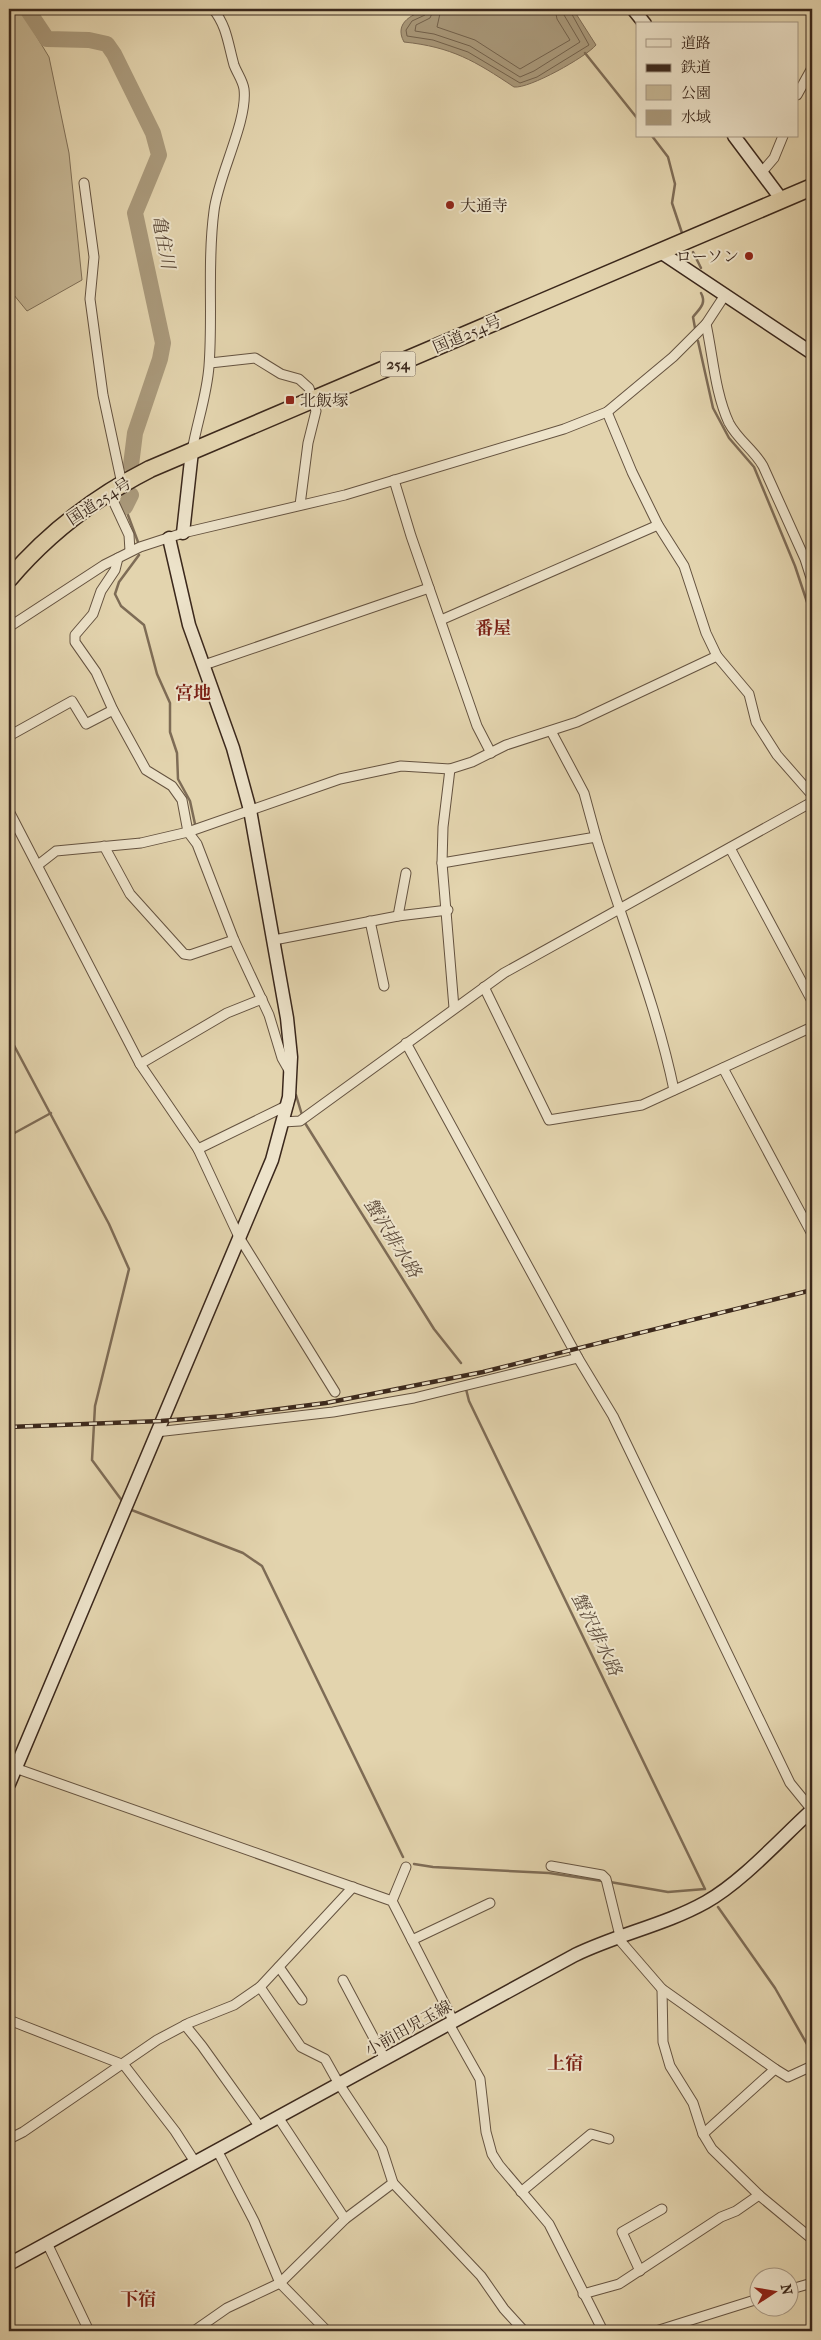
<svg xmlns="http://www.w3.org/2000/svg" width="821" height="2340" font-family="'IM FELL French Canon','Noto Serif JP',serif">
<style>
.green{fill:#c6b795;stroke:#807058}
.water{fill:#aa9a7c;stroke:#7e6c56}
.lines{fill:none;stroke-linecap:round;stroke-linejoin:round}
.shore{stroke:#72614c;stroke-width:1}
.stream{stroke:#7e6c56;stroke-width:2.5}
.river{stroke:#aa9a7c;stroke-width:16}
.street-casing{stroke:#655340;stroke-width:11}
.secondary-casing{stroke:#3b281c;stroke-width:15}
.highway-casing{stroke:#3b281c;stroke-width:19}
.street{stroke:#ede3ca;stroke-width:9}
.secondary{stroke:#ede3ca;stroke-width:12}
.highway{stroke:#e3d4ae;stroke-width:16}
.rail-casing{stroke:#3b281c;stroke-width:4.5}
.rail{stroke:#ede3ca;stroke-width:2.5;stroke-dasharray:8;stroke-linecap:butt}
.poi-dot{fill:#8f2418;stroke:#ede3ca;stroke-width:2}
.labels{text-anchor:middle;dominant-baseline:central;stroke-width:4;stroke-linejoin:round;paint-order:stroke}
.shield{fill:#ede3ca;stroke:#706050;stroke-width:1}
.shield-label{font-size:15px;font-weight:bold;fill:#3b281c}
.poi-label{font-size:16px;fill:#3b281c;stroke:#ede3ca;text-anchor:start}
.street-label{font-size:16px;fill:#3b281c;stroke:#ede3ca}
.water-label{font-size:18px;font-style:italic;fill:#5c4a39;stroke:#ede3ca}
.neighbourhood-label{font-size:18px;font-weight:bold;fill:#7a1f14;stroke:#ede3ca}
</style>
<rect width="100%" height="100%" fill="#e3d4ae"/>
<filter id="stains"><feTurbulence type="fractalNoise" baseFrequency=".004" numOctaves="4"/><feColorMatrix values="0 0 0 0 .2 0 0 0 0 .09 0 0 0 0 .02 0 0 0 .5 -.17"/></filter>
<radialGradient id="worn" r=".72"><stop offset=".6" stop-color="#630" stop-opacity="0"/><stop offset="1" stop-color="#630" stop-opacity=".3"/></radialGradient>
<path class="green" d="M9,9H20L49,57L69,153L82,280L27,311L9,289Z"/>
<path class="water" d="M430,9H573L596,45C586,57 529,89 514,87C475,61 452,47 404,42C393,22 414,13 430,9Z"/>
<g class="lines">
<g class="shore">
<path d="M427,9L425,15L412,21L406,30L407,36L433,40L468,52L520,83L537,77L589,45L569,9"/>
<path d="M434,9L430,18L416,25L415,31L434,34L470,46L520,77L534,71L580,42L564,15L563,9"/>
<path d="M441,9L437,27L475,40L520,69L570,40L557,19L555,9"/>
</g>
<g class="stream">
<path d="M585,53L637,118"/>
<path d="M652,136L668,157L675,184L672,203L682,233"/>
<path d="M693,252L701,268"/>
<path d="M695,328L693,317C699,309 707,304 701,293"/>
<path d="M698,341L713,408L729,438L754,467L795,566L812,617"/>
<path d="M125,507L138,542"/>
<path d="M139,555L119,582L115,594L121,606L144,625L157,674L170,703V732L177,753L178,779L190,801L195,824"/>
<path d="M9,1036L109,1224L129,1269L95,1406L92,1460L123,1502"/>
<path d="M296,1095L302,1115"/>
<path d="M305,1123L434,1329L461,1363"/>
<path d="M9,1136L51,1113"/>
<path d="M466,1389L469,1401L705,1889L668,1892L610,1882"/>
<path d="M129,1509L243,1553L262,1566L403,1857"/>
<path d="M414,1864L433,1867L549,1873L602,1881"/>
<path d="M718,1907L775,1988L812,2053"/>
</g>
<g class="river">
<path d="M27,9L47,39L89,40L107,44L114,54L153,133L159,155L135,213L163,343L160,359L135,433L131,465"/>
<path d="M125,507L131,495"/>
</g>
<g class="street-casing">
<g id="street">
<path d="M797,95L812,68"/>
<path d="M762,172L774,158L783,136"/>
<path d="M84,183L94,257L90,299L103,395L122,484"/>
<path d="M706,324C713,356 715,393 729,423C738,440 754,450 763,466L805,559L812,581"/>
<path d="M210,363L255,358L281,374L299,379L309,388L316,411L308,443L300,505"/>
<path d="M607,412L632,472L658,525L684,566L706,633L717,656L749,694L756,722L777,755L812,795"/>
<path d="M192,451C197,422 207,395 209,366C213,314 207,263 214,211C218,176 248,121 244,89C243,81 237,73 234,65C228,44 227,26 213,9"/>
<path d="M394,480L411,536L477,726L491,753"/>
<path d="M109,492L129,535L130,551"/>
<path d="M118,558L115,570L101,591L93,614L75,635V642L96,672L113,710L146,770L172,786L182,800L188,832L197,844L234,940L269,1015L282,1058L290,1072"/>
<path d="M441,620L658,525"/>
<path d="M9,627L104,565L140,547L183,533L345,495L564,429L607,412L673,357L706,324L725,295"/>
<path d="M204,665L429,588"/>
<path d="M551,731L584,793L596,837"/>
<path d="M9,736L72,701L86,724L113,710"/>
<path d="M450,769L443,827L442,863L454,1008"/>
<path d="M9,811L140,1064L198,1149L239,1237L335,1392"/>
<path d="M104,846L130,894L184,954L190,955L234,940"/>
<path d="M730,848L812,1001"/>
<path d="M442,863L596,837C622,922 656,1003 674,1090"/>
<path d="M38,865L56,851L141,843L188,832L340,779L401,766L450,769L472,762L506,745L577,722L717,656"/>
<path d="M398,916L406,873"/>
<path d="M370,921L384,986"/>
<path d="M274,940L398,916L448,910"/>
<path d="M484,987L549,1120L642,1105L812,1027"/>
<path d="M406,1043L578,1358L613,1416L790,1783L812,1810"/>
<path d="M140,1064L227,1013L262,999"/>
<path d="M723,1068L812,1234"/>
<path d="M283,1122L300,1121L504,973L812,802"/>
<path d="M198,1149L288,1105"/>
<path d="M156,1432L333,1412L414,1398L578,1358"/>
<path d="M9,1762L15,1768L392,1901L454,2022"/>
<path d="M551,1866L602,1875L606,1879L620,1936"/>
<path d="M392,1901L406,1867"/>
<path d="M617,1937L662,1989L775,2069L788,2077L812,2066"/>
<path d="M412,1940L490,1903"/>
<path d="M279,1967L302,2000"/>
<path d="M343,1980L385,2059"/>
<path d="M260,1987L301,2047L325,2059L339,2084L382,2149L393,2183L481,2276L504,2309L524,2331"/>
<path d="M662,1989L663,2042L670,2066L693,2103L703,2134L712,2149L759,2195L812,2239"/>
<path d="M9,2020L124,2065L175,2131L195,2162"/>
<path d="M449,2024L480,2079L486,2132L492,2154L499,2165L549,2224L603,2331"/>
<path d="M185,2025L202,2046L260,2127"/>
<path d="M278,2117L345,2219"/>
<path d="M703,2134L775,2069"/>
<path d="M9,2139L23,2132L157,2040L189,2023L234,2005L260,1987L353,1887"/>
<path d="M217,2150L254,2221L280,2283L327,2331"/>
<path d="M521,2192L591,2134L609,2139"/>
<path d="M47,2243L89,2331"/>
<path d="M640,2271L622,2232L662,2209"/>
<path d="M788,2290L812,2283"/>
<path d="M583,2294L619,2284L721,2217L736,2211L759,2195"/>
<path d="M194,2331L227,2308L280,2283L345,2219L393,2183"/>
<path d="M656,2331L758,2299"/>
</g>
</g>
<g class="secondary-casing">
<g id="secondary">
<path d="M633,9L645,24"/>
<path d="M734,136L782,200"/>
<path d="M659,251L812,353"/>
<path d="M183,533L192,451"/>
<path d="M9,1784L272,1160L289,1097L291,1057L287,1018L250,810L233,748L189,625L169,538"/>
<path d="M9,2264L575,1955C618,1934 665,1925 706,1902C743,1881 780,1839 812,1810"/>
</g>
</g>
<g class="highway-casing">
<path id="highway" d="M9,579C49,532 95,497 150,469L812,187"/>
</g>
<use href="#street" class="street"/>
<use href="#secondary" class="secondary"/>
<use href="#highway" class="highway"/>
<g class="rail-casing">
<path id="rail" d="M9,1427L161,1421L225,1416L326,1403L483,1372L812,1290"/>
</g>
<use href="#rail" class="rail"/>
</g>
<g class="poi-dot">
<circle cx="450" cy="205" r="5"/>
<circle cx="749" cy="256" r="5"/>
<rect x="285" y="395" width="10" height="10" rx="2.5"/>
</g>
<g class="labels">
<rect class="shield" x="380.5" y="351.5" width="35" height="25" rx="4"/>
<g class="shield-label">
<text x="398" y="364">254</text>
</g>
<g class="poi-label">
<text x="460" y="205">大通寺</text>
<text x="739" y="256" text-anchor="end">ローソン</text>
<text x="300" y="400">北飯塚</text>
</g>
<g class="street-label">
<text transform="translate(467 334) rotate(-23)">国道254号</text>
<text transform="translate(99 501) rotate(-33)">国道254号</text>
<text transform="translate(408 2028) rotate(-29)">小前田児玉線</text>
</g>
<g class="water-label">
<text transform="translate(163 242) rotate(79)">亀住川</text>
<text transform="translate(392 1238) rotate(58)">蟹沢排水路</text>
<text transform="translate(596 1634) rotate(64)">蟹沢排水路</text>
</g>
<g class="neighbourhood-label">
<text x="493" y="628">番屋</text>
<text x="193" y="693">宮地</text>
<text x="565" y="2063">上宿</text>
<text x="138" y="2299">下宿</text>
</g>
</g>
<rect width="821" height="2340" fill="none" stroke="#e3d4ae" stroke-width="30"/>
<rect x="10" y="10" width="801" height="2320" fill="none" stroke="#3b281c" stroke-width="2.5"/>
<rect x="15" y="15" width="791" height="2310" fill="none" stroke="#3b281c"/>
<rect x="636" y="22" width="162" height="115" fill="#ede3ca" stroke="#a69884"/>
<rect x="646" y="39" width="25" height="8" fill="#ede3ca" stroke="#a69884"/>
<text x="681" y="48" font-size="15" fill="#3b281c">道路</text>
<rect x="646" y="64" width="25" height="8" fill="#3b281c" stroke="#a69884"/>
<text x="681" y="72" font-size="15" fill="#3b281c">鉄道</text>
<rect x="646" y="85" width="25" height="15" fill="#c6b795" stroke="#a69884"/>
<text x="681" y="98" font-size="15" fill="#3b281c">公園</text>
<rect x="646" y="110" width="25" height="15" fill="#aa9a7c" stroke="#a69884"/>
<text x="681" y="122" font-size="15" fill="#3b281c">水域</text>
<g transform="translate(774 2292) rotate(78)"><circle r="24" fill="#ede3ca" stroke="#a69884"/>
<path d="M0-4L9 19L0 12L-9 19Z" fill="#8f2418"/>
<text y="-8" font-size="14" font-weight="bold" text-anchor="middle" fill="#3b281c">N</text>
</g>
<rect width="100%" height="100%" filter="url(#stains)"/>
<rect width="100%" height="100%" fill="url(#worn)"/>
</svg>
